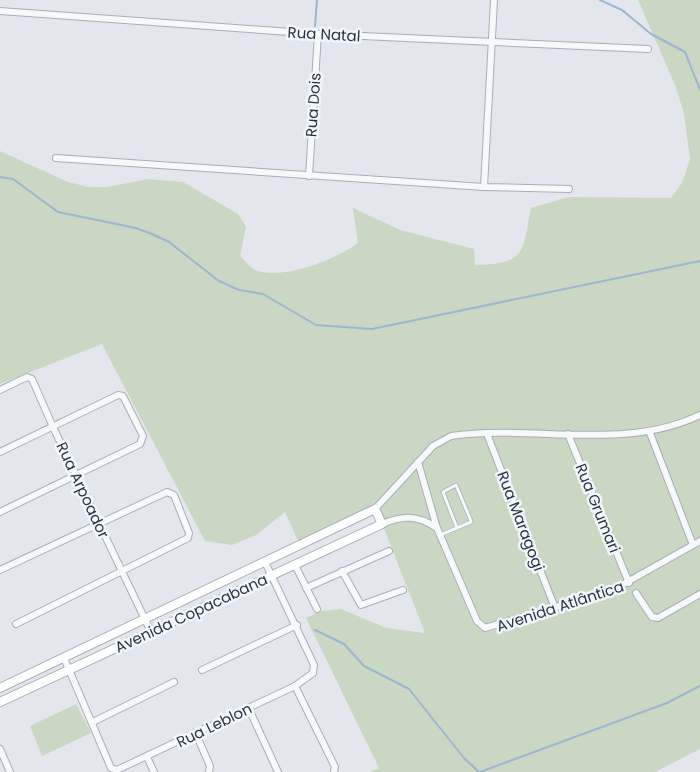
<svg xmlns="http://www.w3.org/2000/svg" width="700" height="772" font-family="Poppins,sans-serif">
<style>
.green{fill:#c9d7c3}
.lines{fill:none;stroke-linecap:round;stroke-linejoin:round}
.stream{stroke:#9bb6d0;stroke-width:2}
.lane-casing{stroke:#a7aeb8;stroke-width:4.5}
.street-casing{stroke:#a7aeb8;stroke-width:8}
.secondary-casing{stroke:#a7aeb8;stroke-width:10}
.lane{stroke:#f6f8fa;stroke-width:3}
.street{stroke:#f6f8fa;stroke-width:6}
.secondary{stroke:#fff;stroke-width:8}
.labels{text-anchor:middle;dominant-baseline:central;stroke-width:5;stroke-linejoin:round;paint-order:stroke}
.street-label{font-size:15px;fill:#293447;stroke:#f3f6f9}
</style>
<rect width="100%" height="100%" fill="#e3e7ed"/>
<g class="green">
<path d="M638,0H700V749L655,772H370L379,768L306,618L321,611L341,609L386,628L425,633L376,508L299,543L285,512L256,535L232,545L205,541L102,344L0,384V151L68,182L89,187H108L148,179L183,182L238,214L246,227L240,256C245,261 251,269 258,271C286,279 335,260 358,243L353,208L400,230L474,249L475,265C526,263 522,254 531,208L569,197L671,198L682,183L690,159L684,113L675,85Z"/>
<path d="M76,704L91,733L42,756L30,726Z"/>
</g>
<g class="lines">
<g class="stream">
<path d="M600,0L622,10L651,34L685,52L700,90"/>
<path d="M315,26L317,0"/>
<path d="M0,177L13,179L58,212L136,228L152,234L169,242L219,281L239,290L263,294L316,325L372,329L700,261"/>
<path d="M315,630L344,644L364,666L409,689L464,758L479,772"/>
<path d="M480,772L667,703L700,686"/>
</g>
<g class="lane-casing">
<path id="lane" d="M440,535L471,522V521L456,485L443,492L457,528"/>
</g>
<g class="street-casing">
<g id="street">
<path d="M0,11L318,34L648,49"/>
<path d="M56,158L484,187L569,189"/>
<path d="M309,176L318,34"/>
<path d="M484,187L494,0"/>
<path d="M0,390L27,377L32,379L53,427L151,632"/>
<path d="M650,433L693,545"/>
<path d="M487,434L555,608"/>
<path d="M568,434L629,583"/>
<path d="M0,452L118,395L123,396L143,436L140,444L0,512"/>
<path d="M418,462L437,528L477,621L485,628L613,590L700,541"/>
<path d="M375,509L433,446L451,436C533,424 623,452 700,415"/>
<path d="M382,524C402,515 418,515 437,528"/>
<path d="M295,565L317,609"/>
<path d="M0,570L167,492L174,495L189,533L188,538L16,624"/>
<path d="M342,571L361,605L403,590"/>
<path d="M306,588L389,551"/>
<path d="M636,593L652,617L658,618L700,594"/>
<path d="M64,658L111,768L117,770L295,686L313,673L314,665L266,564"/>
<path d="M202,670L297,625"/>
<path d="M295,686L335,767L334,772"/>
<path d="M249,709L278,772"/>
<path d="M93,722L174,682"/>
<path d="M196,734L210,766L209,772"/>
<path d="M0,749L10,772"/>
<path d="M147,757L154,772"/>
</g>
</g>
<g class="secondary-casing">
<path id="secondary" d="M0,688L375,509L382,524L0,702"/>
</g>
<use href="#lane" class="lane"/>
<use href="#street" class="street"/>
<use href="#secondary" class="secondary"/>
</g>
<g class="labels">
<g class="street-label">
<text transform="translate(324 34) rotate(3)">Rua Natal</text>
<text transform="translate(313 105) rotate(-86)">Rua Dois</text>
<text transform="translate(83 490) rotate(65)">Rua Arpoador</text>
<text transform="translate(598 508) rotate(68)">Rua Grumari</text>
<text transform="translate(521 521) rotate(69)">Rua Maragogi</text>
<text transform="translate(560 606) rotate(-18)">Avenida Atlântica</text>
<text transform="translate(191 613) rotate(-25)">Avenida Copacabana</text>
<text transform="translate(214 725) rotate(-26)">Rua Leblon</text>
</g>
</g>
</svg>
